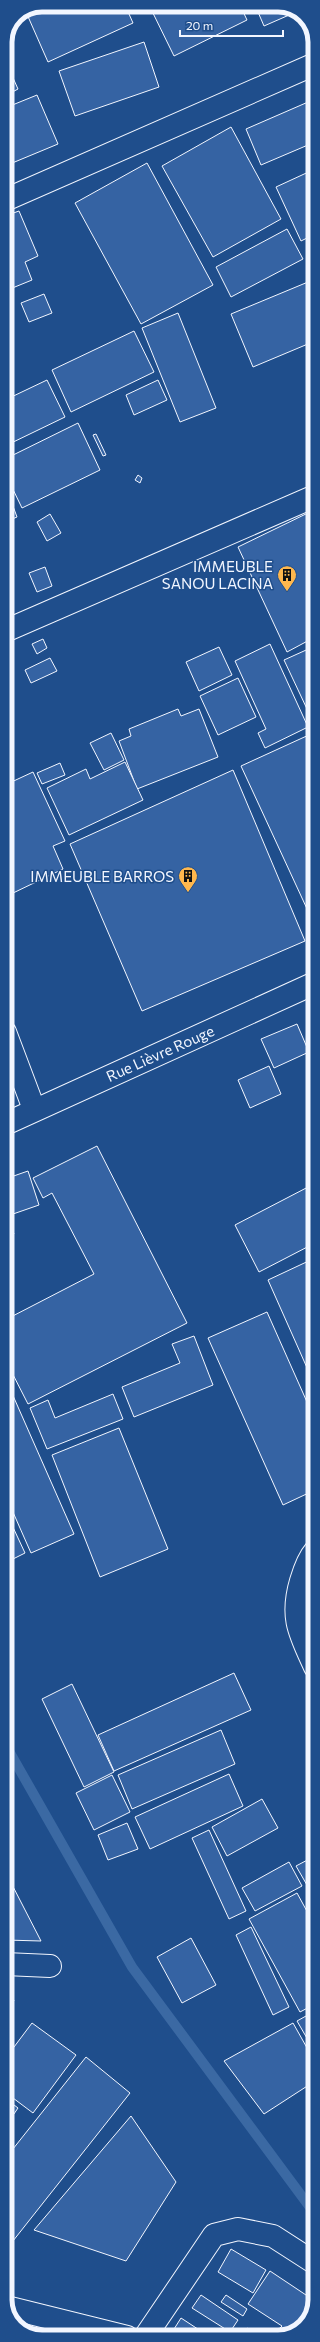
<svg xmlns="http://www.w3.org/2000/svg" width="320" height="2342" font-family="Commissioner,sans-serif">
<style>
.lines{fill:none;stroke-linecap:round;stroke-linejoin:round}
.stream{stroke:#3b69a3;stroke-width:10}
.building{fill:#3563a3;stroke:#f2f6ff}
.minor-casing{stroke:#f2f6ff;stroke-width:24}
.minor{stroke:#1f4e8c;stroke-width:22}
.labels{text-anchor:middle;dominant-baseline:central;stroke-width:3;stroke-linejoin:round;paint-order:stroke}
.poi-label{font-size:15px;fill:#f2f6ff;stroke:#1f4e8c;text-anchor:end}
.street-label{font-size:15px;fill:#f2f6ff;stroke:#1f4e8c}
.rim{fill:none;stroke:#f2f6ff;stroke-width:5}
</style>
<rect width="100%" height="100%" fill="#1f4e8c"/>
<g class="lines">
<path class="stream" d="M5,1744L132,1967L315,2214"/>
</g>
<g class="building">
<path d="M42,5H125L133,23L48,62L26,12Z"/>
<path d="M149,5H240L247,20L174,56Z"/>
<path d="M255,5H283L296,12L264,26Z"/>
<path d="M144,42L159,87L75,116L59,71Z"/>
<path d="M5,60L18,89L5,96Z"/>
<path d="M37,95L58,144L5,166V108Z"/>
<path d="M315,99V142L261,165L246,129Z"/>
<path d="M231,127L281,219L213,257L162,166Z"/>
<path d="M147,163L213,285L141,324L75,203Z"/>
<path d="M315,169V234L301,241L276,187Z"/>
<path d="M19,211L38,256L25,262L32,280L5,291V216Z"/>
<path d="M287,229L303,259L231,297L216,267Z"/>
<path d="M315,251V272L308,255Z"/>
<path d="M308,282L315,299V341L253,367L231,314Z"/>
<path d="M44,294L52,313L29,322L21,303Z"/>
<path d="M178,313L216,408L180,422L142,328Z"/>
<path d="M134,331L154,372L71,412L52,370Z"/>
<path d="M47,380L65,417L5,446V400Z"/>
<path d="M158,380L167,400L134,415L126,395Z"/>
<path d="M78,423L100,470L22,508L5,473V459Z"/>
<path d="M96,434L106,455L103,456L93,435Z"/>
<path d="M138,475L142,478L140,483L135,480Z"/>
<path d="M10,498L17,517L5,522V500Z"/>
<path d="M312,511L315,519V637L287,652L238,547Z"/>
<path d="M50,514L61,533L47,541L37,522Z"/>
<path d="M45,567L52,586L37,592L29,573Z"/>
<path d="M43,639L47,648L37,654L32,644Z"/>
<path d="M270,644L308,727L265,748L258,733L266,729L235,661Z"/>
<path d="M315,646V726L284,660Z"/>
<path d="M219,647L232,675L199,691L186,662Z"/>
<path d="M50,658L57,671L31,683L25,670Z"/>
<path d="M238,678L256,717L218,735L200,696Z"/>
<path d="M178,709L181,716L199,709L218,757L137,789L119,741L131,736L129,729Z"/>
<path d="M111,733L124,760L104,770L90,743Z"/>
<path d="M311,734L315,743L314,924L241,766Z"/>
<path d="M125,762L143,800L69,835L47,788L86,769L90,779Z"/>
<path d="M60,763L65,775L42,784L37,773Z"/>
<path d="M233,770L305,941L142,1011L70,844Z"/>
<path d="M33,772L65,841L53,846L63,869L11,894L5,882V785Z"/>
<path d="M297,1024L309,1052L274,1068L261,1039Z"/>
<path d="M315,1039V1053L309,1043Z"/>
<path d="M315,1058V1069L310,1061Z"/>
<path d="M269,1066L281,1094L250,1108L238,1080Z"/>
<path d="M97,1146L187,1323L28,1404L5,1359V1320L94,1274L52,1193L43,1198L33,1178Z"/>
<path d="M28,1171L39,1205L13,1214L5,1190V1179Z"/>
<path d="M310,1186L315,1195V1243L259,1272L235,1225Z"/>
<path d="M5,1216L14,1234L5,1238Z"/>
<path d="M315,1258V1378L312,1379L268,1280Z"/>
<path d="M267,1312L315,1420V1490L283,1505L208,1338Z"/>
<path d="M194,1336L213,1385L134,1417L122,1387L180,1363L172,1344Z"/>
<path d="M7,1382L74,1534L31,1553L5,1494V1383Z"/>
<path d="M113,1394L123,1419L47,1449L30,1408L48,1400L55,1418Z"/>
<path d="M119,1428L168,1549L100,1577L52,1455Z"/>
<path d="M5,1510L25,1553L5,1563Z"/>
<path d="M234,1673L251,1710L114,1771L98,1735Z"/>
<path d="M72,1684L114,1772L84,1787L42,1699Z"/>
<path d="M221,1730L235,1764L132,1809L118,1775Z"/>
<path d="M229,1774L243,1806L150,1849L135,1817Z"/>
<path d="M112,1775L130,1812L94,1830L76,1793Z"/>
<path d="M262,1799L278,1828L227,1856L212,1827Z"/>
<path d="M127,1823L138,1849L108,1860L98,1835Z"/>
<path d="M209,1830L246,1911L229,1919L192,1838Z"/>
<path d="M315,1856V1890L311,1892L296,1866Z"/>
<path d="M289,1862L302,1886L255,1911L242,1888Z"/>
<path d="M5,1871L41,1941L5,1940Z"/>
<path d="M297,1893L315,1926V2004L300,2012L249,1919Z"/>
<path d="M251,1927L289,2007L273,2015L236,1935Z"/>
<path d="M191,1938L216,1985L182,2003L157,1957Z"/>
<path d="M5,1997L14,2000L5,2021Z"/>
<path d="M315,2011V2052L297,2021Z"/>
<path d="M32,2023L76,2055L33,2113L5,2092V2059Z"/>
<path d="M293,2023L315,2062V2081L264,2114L224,2061Z"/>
<path d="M86,2057L130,2093L9,2246L5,2244V2159Z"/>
<path d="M5,2098L18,2108L5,2127Z"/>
<path d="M131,2116L176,2182L126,2261L34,2230Z"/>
<path d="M231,2249L266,2270L253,2293L218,2272Z"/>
<path d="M270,2271L315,2301L304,2326L286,2335L278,2330L282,2326L248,2304Z"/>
<path d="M201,2295L238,2320L230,2332L192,2308Z"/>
<path d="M226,2295L247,2309L243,2316L221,2302Z"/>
<path d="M181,2318L210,2337H169Z"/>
<path d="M247,2328L261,2337H241Z"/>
</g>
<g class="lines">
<g class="minor-casing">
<g id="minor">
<path d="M5,200L315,64"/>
<path d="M5,631L315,496"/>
<path d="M5,1032L34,1109"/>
<path d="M5,1124L315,983"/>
<path d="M315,1551C308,1559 304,1571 301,1581C290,1618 300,1634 315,1667"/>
<path d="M5,1964L50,1966"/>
<path d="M6,2307L127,2337"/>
<path d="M145,2337L214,2235L238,2229L273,2236L315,2263"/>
</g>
</g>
<use href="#minor" class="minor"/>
</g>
<defs>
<g id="building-pin" transform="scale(1)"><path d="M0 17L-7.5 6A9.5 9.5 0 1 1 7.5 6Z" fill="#ffb74d" stroke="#1f4e8c"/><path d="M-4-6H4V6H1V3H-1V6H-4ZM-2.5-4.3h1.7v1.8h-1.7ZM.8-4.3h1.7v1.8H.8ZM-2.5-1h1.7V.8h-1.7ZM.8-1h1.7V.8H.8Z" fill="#111"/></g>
</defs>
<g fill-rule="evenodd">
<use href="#building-pin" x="287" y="575"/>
<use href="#building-pin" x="188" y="876"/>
</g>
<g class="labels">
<g class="poi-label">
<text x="273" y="566">IMMEUBLE<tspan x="273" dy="17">SANOU LACINA</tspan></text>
<text x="174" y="876">IMMEUBLE BARROS</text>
</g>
<g class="street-label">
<text transform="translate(160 1053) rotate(-24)">Rue Lièvre Rouge</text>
</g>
</g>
<path d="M0 0H320V2342H0ZM42 12H278A30 30 0 0 1 308 42V2300A30 30 0 0 1 278 2330H42A30 30 0 0 1 12 2300V42A30 30 0 0 1 42 12Z" fill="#1f4e8c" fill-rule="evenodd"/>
<path class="rim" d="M42 12H278A30 30 0 0 1 308 42V2300A30 30 0 0 1 278 2330H42A30 30 0 0 1 12 2300V42A30 30 0 0 1 42 12Z"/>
<path d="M180 30v6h103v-6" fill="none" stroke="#f2f6ff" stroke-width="2"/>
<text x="186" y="30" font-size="12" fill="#f2f6ff" stroke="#1f4e8c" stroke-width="3" paint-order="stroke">20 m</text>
</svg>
